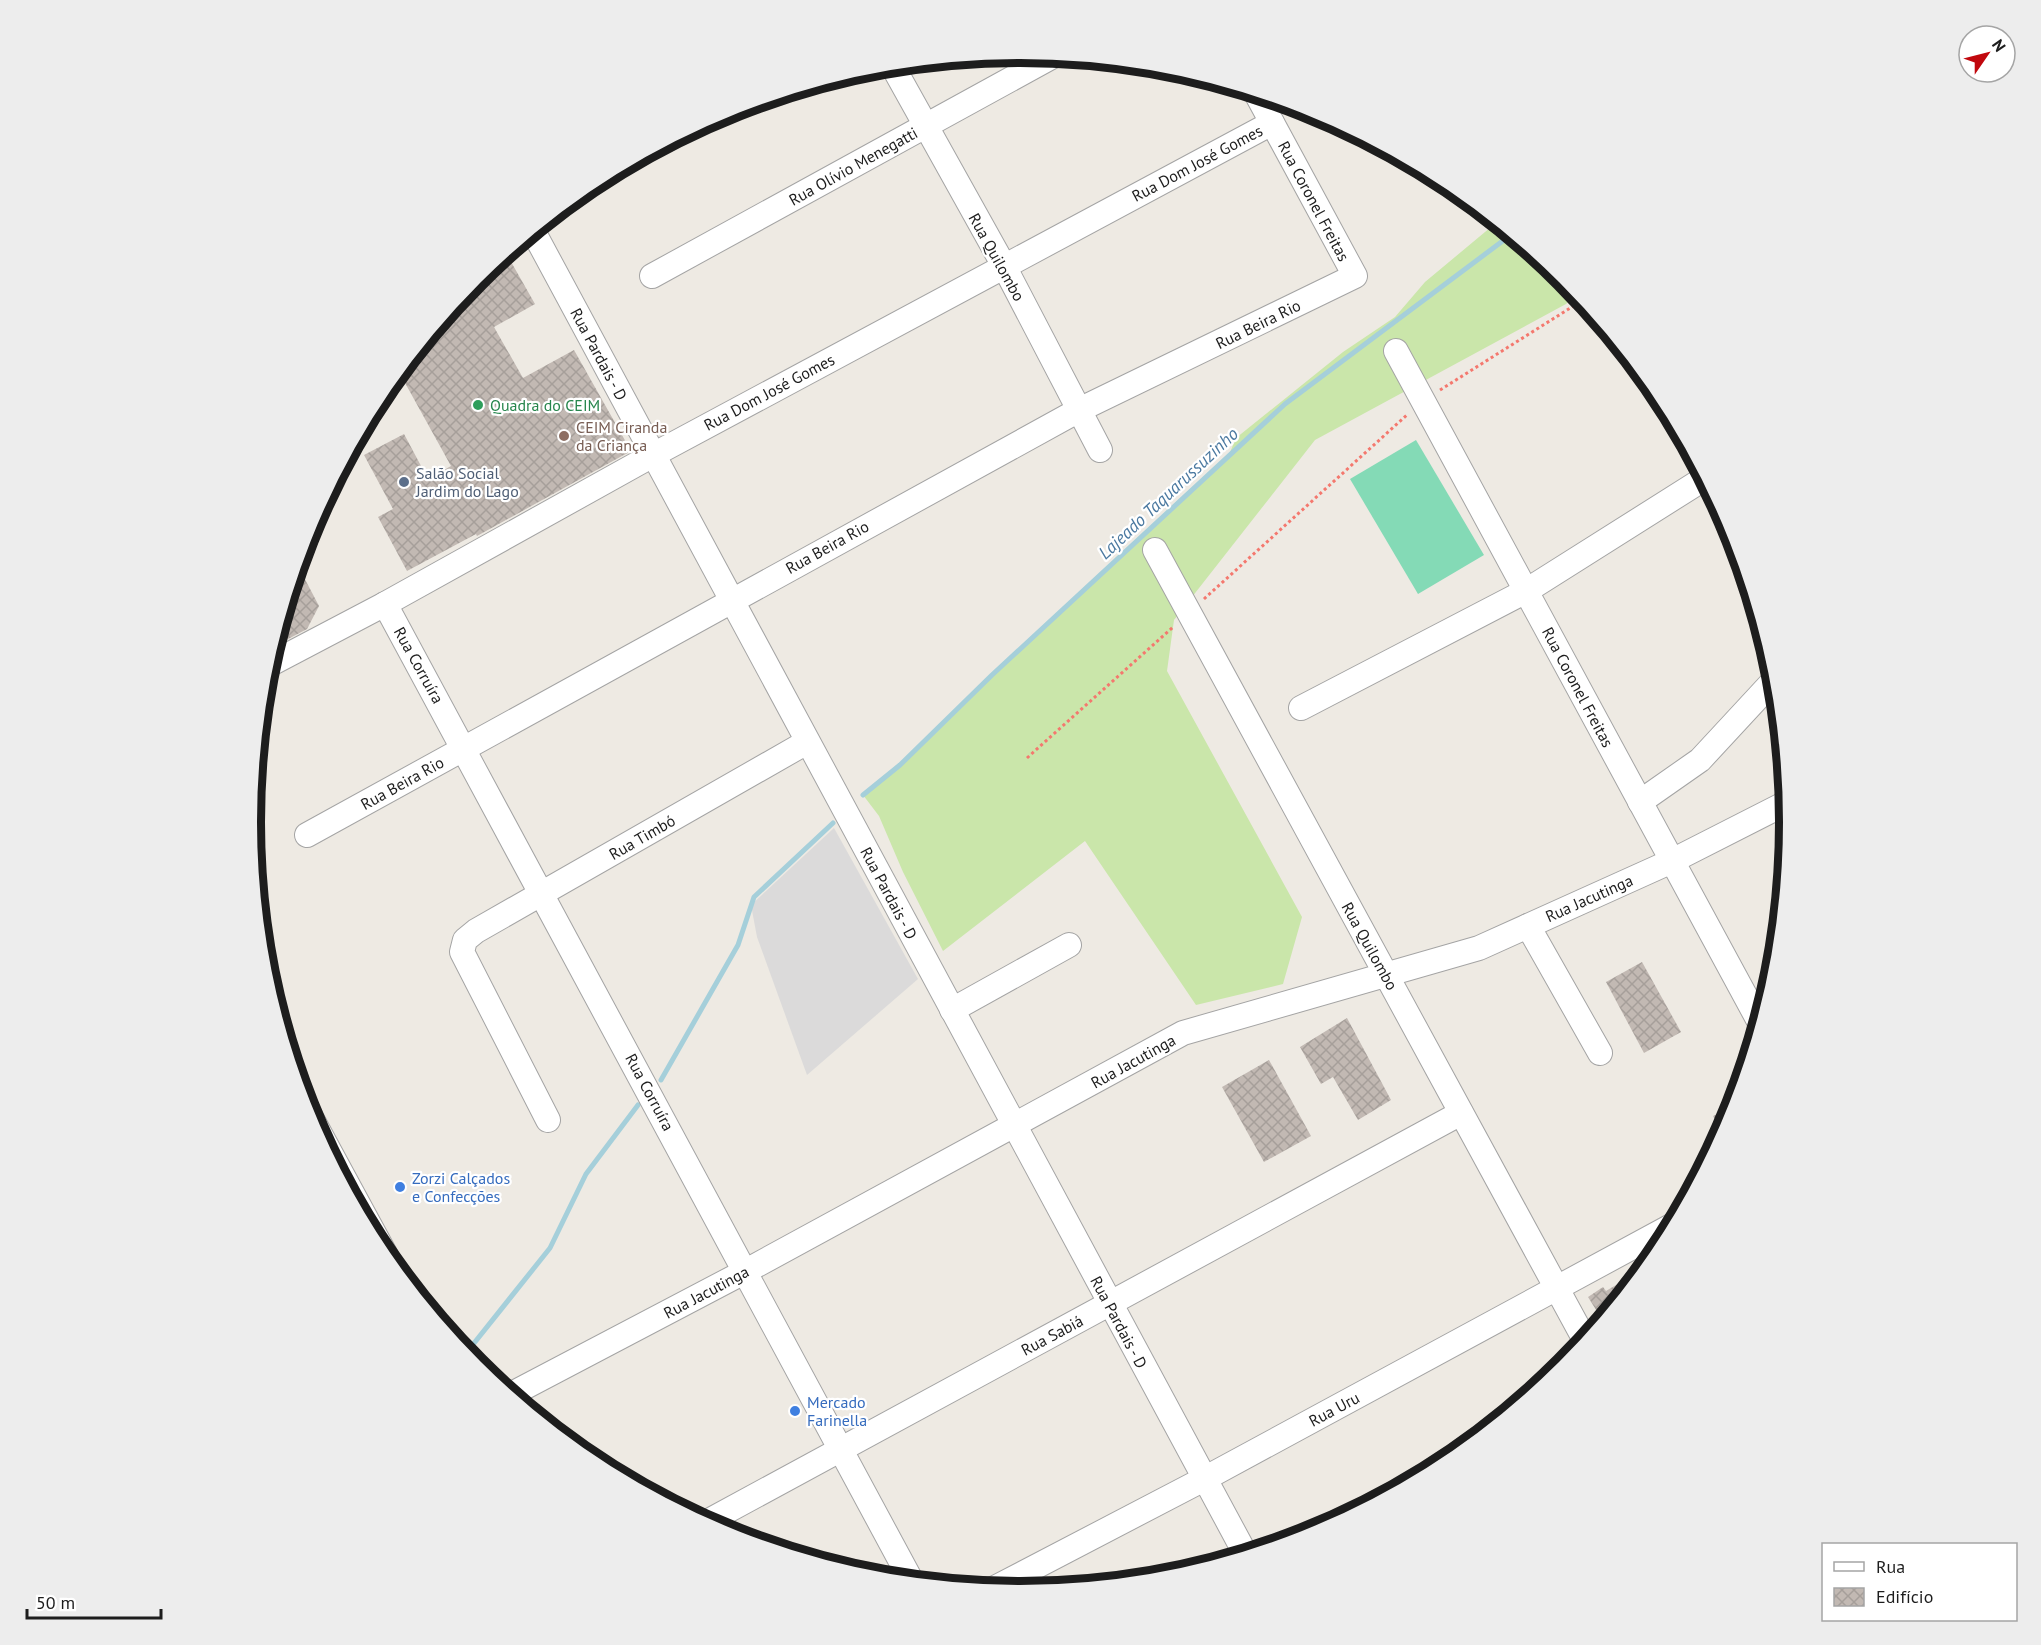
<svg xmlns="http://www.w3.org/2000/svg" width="2041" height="1645" font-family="'PT Sans',sans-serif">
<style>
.residential{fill:#dbdada}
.grass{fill:#cae6aa}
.pitch{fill:#84dab6}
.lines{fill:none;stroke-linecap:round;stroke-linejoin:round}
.stream{stroke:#a5cfda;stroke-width:5}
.building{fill:url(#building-cross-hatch)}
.minor-casing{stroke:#a4a4a4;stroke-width:26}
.path{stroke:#f4786e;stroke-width:3;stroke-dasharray:3 3;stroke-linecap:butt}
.minor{stroke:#fff;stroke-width:24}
.leisure-dot{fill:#2e9e5b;stroke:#fff;stroke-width:2}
.education-dot{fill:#8d6e63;stroke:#fff;stroke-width:2}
.service-dot{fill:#5c6f8a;stroke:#fff;stroke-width:2}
.shop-dot{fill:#3f7fe0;stroke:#fff;stroke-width:2}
.labels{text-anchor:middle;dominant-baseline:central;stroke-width:4.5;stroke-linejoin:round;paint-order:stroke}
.street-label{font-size:16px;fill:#1d1d1d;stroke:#fff}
.leisure-label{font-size:16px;fill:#27864d;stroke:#fff;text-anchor:start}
.education-label{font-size:16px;fill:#785e54;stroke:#fff;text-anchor:start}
.service-label{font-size:16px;fill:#4e5e75;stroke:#fff;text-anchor:start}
.shop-label{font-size:16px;fill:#366cbe;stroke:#fff;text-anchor:start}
.water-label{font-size:18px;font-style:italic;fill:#4b79a0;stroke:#fff}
.rim{fill:none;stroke:#1d1d1d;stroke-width:8}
</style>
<defs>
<pattern id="building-cross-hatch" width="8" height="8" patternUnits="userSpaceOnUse" patternTransform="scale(1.5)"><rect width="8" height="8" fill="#c2b9b3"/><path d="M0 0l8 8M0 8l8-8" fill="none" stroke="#a69f9a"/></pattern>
</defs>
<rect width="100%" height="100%" fill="#eeeae3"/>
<path class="residential" d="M834,828L918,979L807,1075L757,937L751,905Z"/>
<path class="grass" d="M1497,222L1565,278L1577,293L1566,304L1315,440L1174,620L1167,671L1302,917L1283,984L1196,1005L1085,841L943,951L903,872L879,816L863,795L900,765L992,675L1228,457L1236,438L1343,352L1395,317L1425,282Z"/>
<path class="pitch" d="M1416,440L1484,555L1418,594L1350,479Z"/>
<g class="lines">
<g class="stream">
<path d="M863,795L900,765L992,675L1285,404L1512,234"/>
<path d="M661,1080L738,945L754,897L833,823"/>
<path d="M467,1352L550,1248L586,1174L638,1105"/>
</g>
</g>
<g class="building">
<path d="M506,253L535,304L494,327L523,378L574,350L631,451L477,536L476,534L407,571L378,517L393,509L364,455L404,434L428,479L451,466L399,372L476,278Z"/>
<path d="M298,566L319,606L307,629L273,647Z"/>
<path d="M1642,962L1681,1032L1644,1053L1606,982Z"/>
<path d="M1347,1018L1391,1100L1358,1120L1333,1077L1321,1084L1300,1047Z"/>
<path d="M1269,1060L1311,1136L1264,1162L1222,1087Z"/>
<path d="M1736,1105L1732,1117L1723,1134L1713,1116Z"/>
<path d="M1644,1268L1645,1269L1603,1321L1588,1297L1603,1287L1606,1291Z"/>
</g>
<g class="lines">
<g class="minor-casing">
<g id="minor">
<path d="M892,65L1004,266L1100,450"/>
<path d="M533,231L1246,1555"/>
<path d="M652,276L1053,56"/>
<path d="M1396,351L1760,1023"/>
<path d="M1155,550L1586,1342"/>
<path d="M385,604L912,1582"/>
<path d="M267,666L385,604L653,455L1272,123"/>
<path d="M1301,708L1526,591L1705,478"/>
<path d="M1640,802L1700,760L1776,678"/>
<path d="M307,835L1079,410L1355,276L1256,93"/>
<path d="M1528,926L1600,1053"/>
<path d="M952,1010L1069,945"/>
<path d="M306,1108L389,1261"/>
<path d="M548,1120L462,952L465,940L476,931L807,742"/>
<path d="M510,1395L746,1271L1183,1033L1479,948L1672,861L1788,802"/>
<path d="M705,1523L1461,1113"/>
<path d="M991,1590L1204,1479L1675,1224"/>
</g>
</g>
<g class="path">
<path d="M1440,390L1583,300"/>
<path d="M1204,599L1408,414"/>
<path d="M1027,758L1173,627"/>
</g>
<use href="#minor" class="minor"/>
</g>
<circle class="leisure-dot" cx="478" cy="405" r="6"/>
<circle class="education-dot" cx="564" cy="436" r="6"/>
<circle class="service-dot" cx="404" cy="482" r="6"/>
<g class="shop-dot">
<circle cx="400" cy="1187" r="6"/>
<circle cx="795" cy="1411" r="6"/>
</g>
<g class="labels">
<g class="street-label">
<text transform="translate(1197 163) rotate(-28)">Rua Dom José Gomes</text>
<text transform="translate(853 166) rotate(-29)">Rua Olívio Menegatti</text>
<text transform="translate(1314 201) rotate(62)">Rua Coronel Freitas</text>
<text transform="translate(997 257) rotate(61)">Rua Quilombo</text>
<text transform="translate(1258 324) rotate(-26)">Rua Beira Rio</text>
<text transform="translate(599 354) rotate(62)">Rua Pardais - D</text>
<text transform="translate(769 392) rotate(-28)">Rua Dom José Gomes</text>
<text transform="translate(827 547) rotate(-29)">Rua Beira Rio</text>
<text transform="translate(419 665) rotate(61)">Rua Corruíra</text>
<text transform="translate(1578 687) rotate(62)">Rua Coronel Freitas</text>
<text transform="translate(402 783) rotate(-29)">Rua Beira Rio</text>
<text transform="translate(642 837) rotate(-30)">Rua Timbó</text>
<text transform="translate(889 893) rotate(62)">Rua Pardais - D</text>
<text transform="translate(1589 898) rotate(-24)">Rua Jacutinga</text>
<text transform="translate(1370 946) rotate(61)">Rua Quilombo</text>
<text transform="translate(1133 1061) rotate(-29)">Rua Jacutinga</text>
<text transform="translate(650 1092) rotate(62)">Rua Corruíra</text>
<text transform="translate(706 1292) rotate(-28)">Rua Jacutinga</text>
<text transform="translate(1119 1322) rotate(62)">Rua Pardais - D</text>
<text transform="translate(1052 1335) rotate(-28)">Rua Sabiá</text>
<text transform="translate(1334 1409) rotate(-28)">Rua Uru</text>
</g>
<g class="leisure-label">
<text x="490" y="405">Quadra do CEIM</text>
</g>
<g class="education-label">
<text x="576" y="427">CEIM Ciranda<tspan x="576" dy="18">da Criança</tspan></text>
</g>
<g class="service-label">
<text x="416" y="473">Salão Social<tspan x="416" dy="18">Jardim do Lago</tspan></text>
</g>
<g class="shop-label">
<text x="412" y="1178">Zorzi Calçados<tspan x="412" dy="18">e Confecções</tspan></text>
<text x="807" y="1402">Mercado<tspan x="807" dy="18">Farinella</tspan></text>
</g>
<g class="water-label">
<text transform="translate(1168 493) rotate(-43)">Lajeado Taquarussuzinho</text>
</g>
</g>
<path d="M0 0H2041V1645H0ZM261 822a759 759 0 1 1 1518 0a759 759 0 1 1-1518 0Z" fill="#ededed" fill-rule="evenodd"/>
<path class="rim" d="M261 822a759 759 0 1 1 1518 0a759 759 0 1 1-1518 0Z"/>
<rect x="1822" y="1543" width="195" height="78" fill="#ffffff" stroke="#a5a5a5" stroke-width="1.5"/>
<rect x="1834" y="1562" width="30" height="9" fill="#ffffff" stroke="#a5a5a5" stroke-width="1.5"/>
<text x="1876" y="1573" font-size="18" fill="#1d1d1d">Rua</text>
<rect x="1834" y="1588" width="30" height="18" fill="url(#building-cross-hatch)" stroke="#a5a5a5" stroke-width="1.5"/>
<text x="1876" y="1603" font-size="18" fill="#1d1d1d">Edifício</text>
<g transform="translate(1987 54) rotate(55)"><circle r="28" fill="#ffffff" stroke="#a5a5a5" stroke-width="1.5"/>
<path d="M0-4.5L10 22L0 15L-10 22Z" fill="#c1080e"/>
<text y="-9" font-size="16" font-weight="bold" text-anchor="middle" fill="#1d1d1d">N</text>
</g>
<path d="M27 1609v9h134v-9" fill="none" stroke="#1d1d1d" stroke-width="3"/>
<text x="36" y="1609" font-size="18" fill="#1d1d1d" stroke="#ffffff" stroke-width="4.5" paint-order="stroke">50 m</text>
</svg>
